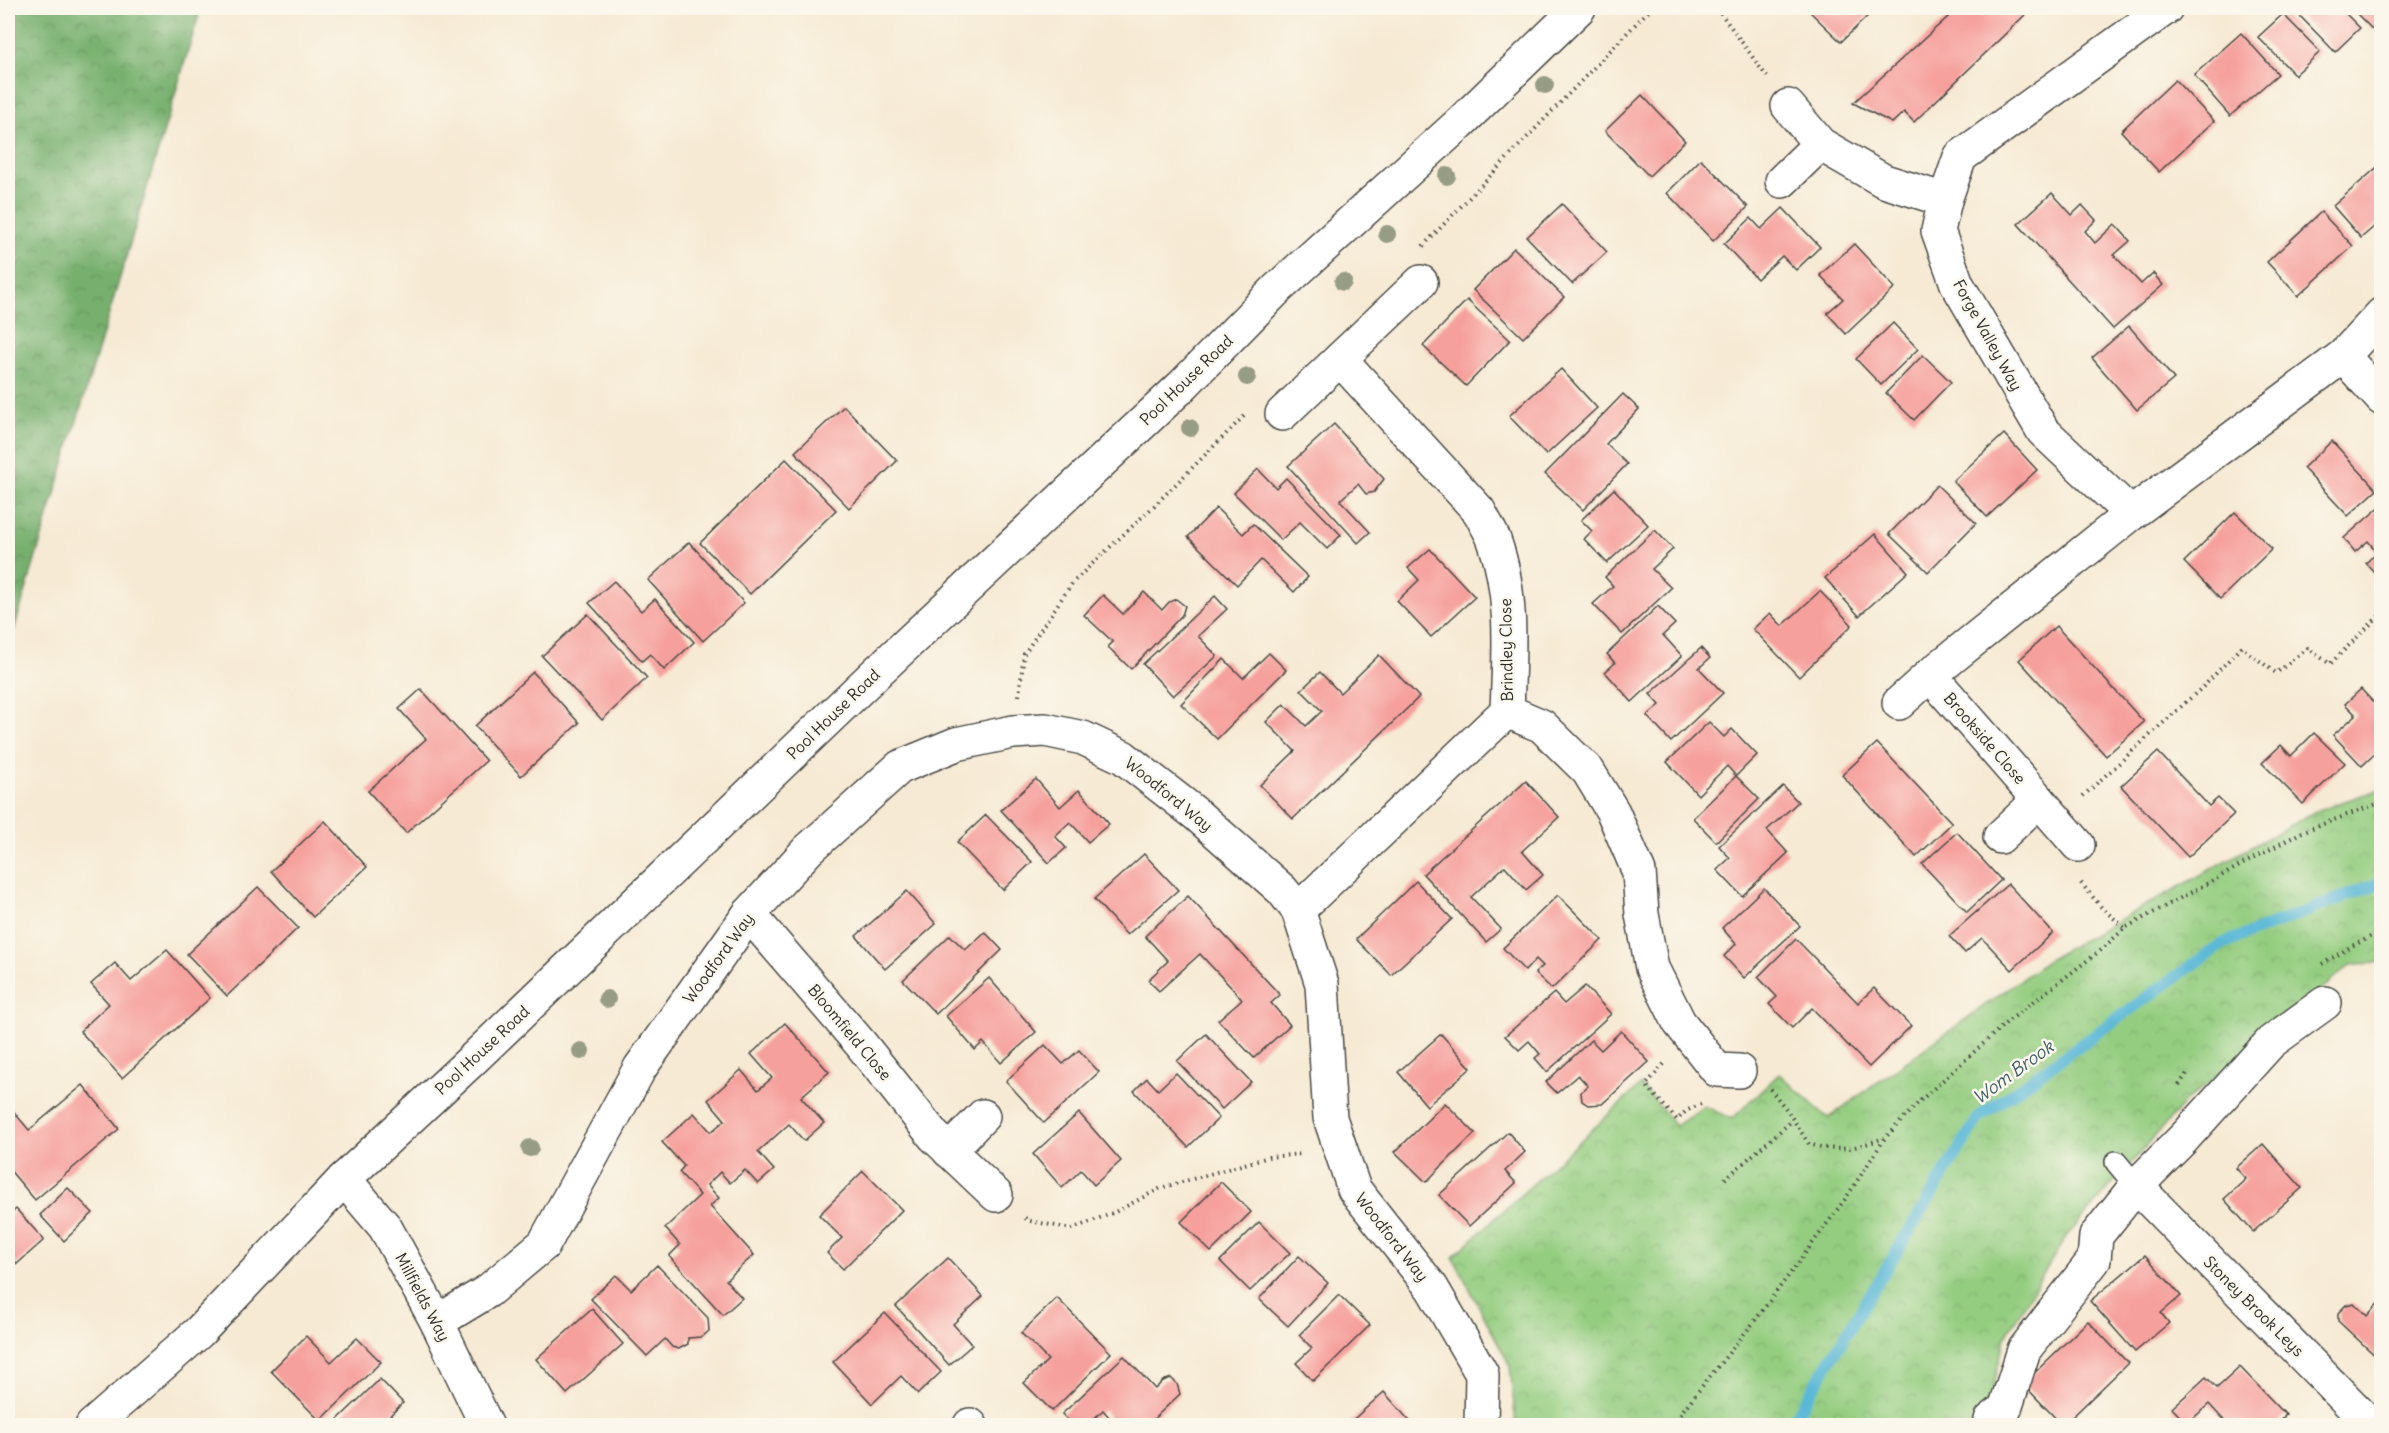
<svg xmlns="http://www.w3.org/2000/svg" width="2389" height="1433" font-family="Delius,sans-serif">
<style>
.forest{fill:url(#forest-crowns);stroke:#516e4c;stroke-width:1.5}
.park{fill:url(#park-crowns);stroke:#607c56;stroke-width:1.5}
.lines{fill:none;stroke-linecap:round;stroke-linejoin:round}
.stream{stroke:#58b7d7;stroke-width:12}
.building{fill:#f6a09d}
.lane-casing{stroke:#494844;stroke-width:24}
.street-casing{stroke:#494844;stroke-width:36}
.secondary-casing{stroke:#494844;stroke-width:36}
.path{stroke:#494844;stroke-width:4;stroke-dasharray:1.5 4.5;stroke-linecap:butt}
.lane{stroke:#fff;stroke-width:21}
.street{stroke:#fff;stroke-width:33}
.secondary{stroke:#fff;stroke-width:33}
.tree{fill:#979c85}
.labels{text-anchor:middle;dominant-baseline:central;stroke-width:5;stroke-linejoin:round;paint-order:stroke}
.street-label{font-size:16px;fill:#2b2b2b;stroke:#fbf7ec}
.water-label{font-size:18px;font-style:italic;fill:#3b5c67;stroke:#fbf7ec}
</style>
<defs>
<pattern id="forest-crowns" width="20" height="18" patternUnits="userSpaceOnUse" patternTransform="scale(1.5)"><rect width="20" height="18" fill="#77b06e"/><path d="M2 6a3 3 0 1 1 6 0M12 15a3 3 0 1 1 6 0" fill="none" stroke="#628f5b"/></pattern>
<pattern id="park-crowns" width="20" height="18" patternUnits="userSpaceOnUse" patternTransform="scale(1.5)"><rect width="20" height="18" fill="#94cd80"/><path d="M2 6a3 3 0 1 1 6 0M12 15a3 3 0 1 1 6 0" fill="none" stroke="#80b06f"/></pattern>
</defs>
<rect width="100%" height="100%" fill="#fbf7ec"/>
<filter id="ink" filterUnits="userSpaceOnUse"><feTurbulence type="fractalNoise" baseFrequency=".0167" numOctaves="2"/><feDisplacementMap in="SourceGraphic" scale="12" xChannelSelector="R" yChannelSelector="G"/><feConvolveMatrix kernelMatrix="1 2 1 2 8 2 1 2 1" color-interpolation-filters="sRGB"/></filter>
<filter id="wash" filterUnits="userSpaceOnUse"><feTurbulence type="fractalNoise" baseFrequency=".008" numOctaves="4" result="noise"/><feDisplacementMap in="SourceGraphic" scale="24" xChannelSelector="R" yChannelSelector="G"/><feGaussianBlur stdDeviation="1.35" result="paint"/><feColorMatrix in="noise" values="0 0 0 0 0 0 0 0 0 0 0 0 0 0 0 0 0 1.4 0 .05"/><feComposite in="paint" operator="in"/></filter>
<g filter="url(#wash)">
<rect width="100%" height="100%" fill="#f6ead4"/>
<path class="forest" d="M8,8H201L8,650Z"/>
<path class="park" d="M2381,789V963L2352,964L2186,1101L2065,1238L2004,1339L1986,1421L2011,1425H1516L1510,1366L1453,1257L1641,1085L1676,1126L1704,1106L1732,1119L1779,1074L1828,1118L2051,958L2318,810Z"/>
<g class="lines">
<path class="stream" d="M1790,1426L1979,1117L2222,944L2382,882"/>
</g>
<g id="blocks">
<g class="building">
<path d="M1809,8H1876L1841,42L1807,9Z"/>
<path d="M1958,8H2027L2030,10L1914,122L1904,112L1892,123L1853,103Z"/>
<path d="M2305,8H2340L2360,28L2335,52L2298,14Z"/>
<path d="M2351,8H2382V22L2373,30Z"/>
<path d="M2283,14L2320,52L2295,75L2258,37Z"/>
<path d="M2241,33L2278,74L2230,116L2194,75Z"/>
<path d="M2175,80L2214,121L2159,172L2121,131Z"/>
<path d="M1642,95L1685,141L1649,176L1605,131Z"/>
<path d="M1701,159L1748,207L1713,241L1667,193Z"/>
<path d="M2382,163V220L2361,238L2333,206Z"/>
<path d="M2052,193L2072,215L2082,205L2096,220L2085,231L2095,243L2115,224L2130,241L2114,255L2141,284L2153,273L2163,285L2113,329L2018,224Z"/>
<path d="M1562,204L1607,252L1572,284L1527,237Z"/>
<path d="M1783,208L1820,247L1796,270L1782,256L1757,279L1724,244L1751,218L1761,229Z"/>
<path d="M2321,212L2353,246L2298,296L2267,262Z"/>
<path d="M1854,244L1895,288L1846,334L1827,313L1843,299L1820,275Z"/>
<path d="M1514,248L1564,297L1523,338L1473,290Z"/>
<path d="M1467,300L1510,340L1466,386L1423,346Z"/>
<path d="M1893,323L1918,349L1881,385L1856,359Z"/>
<path d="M2129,326L2174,379L2137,410L2092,358Z"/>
<path d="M1923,355L1951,382L1914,420L1886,393Z"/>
<path d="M1561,369L1597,408L1546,455L1509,416Z"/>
<path d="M1623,394L1639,409L1606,444L1627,464L1583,510L1545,474Z"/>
<path d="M844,406L897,461L849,508L795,452Z"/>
<path d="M1334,424L1384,479L1374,492L1366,494L1358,484L1340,500L1370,532L1358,543L1288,466Z"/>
<path d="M2004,434L2037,470L1987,517L1953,481Z"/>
<path d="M2332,441L2377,490L2348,516L2303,468Z"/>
<path d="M786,459L836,510L750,594L700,543Z"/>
<path d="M1258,469L1276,488L1286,478L1341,535L1327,549L1300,522L1281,540L1234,493Z"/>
<path d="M1937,485L1976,523L1928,572L1889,534Z"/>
<path d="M1614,489L1648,525L1607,563L1584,539L1592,531L1581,520Z"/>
<path d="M2382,505V581L2366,563L2377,552L2368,541L2355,552L2344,538Z"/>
<path d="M1216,508L1243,534L1253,524L1308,577L1294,592L1261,560L1237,585L1188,537Z"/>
<path d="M2235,512L2272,549L2220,599L2184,562Z"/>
<path d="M1655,530L1673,549L1652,569L1671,588L1622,634L1593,604L1613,586L1605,577Z"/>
<path d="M1875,534L1908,572L1859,616L1825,578Z"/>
<path d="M689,542L744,603L703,641L648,580Z"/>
<path d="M1430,549L1475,597L1431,637L1397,601L1419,580L1408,568Z"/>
<path d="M614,581L641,611L655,599L694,642L664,670L650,654L642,661L589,603Z"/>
<path d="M1820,591L1852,625L1799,677L1753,629L1770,613L1782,626Z"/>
<path d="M1144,592L1162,610L1169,602L1176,599L1185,606L1182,615L1131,669L1108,647L1113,642L1084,615L1103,595L1123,614Z"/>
<path d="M1215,596L1227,609L1198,636L1217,656L1173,696L1143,664Z"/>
<path d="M1658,606L1675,624L1663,635L1682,656L1632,702L1605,672L1615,663L1607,654Z"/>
<path d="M588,614L647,678L602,720L542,656Z"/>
<path d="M2056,626L2144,722L2106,756L2019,660Z"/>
<path d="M1701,648L1710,658L1699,668L1723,693L1671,742L1647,716L1660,705L1650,694Z"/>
<path d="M1269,653L1286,670L1217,739L1181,704L1224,659L1243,678Z"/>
<path d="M1379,655L1419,697L1293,819L1260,785L1295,751L1266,722L1284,704L1306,726L1322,711L1301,690L1320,672L1340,693Z"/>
<path d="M533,672L579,723L521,776L475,726Z"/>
<path d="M421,689L486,761L406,833L368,791L426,739L399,709Z"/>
<path d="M2361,689L2373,702L2379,697L2382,700V747L2362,766L2333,735L2356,715L2345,704Z"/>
<path d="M1709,722L1724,737L1732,729L1757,755L1736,776L1727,766L1698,795L1667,762Z"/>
<path d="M2314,733L2345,763L2303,804L2262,763L2281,745L2291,756Z"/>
<path d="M1877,743L1952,823L1916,857L1842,775Z"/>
<path d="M2158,752L2209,806L2218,798L2234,814L2188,857L2121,786Z"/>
<path d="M1736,776L1759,799L1716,842L1693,818Z"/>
<path d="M1036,779L1060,807L1079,790L1109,824L1088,842L1070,822L1055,836L1066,848L1049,863L1001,810Z"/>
<path d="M1526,781L1559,817L1522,851L1543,875L1526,890L1505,866L1471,897L1501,929L1486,942L1423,874Z"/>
<path d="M1783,786L1798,802L1767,830L1788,853L1742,896L1717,870L1730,858L1719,846Z"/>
<path d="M986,815L1032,862L1003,890L957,842Z"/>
<path d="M325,821L367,867L313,917L271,871Z"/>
<path d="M1957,832L2001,880L1967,912L1922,864Z"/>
<path d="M1144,854L1178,890L1127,935L1094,899Z"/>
<path d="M1416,881L1452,919L1391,975L1356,939Z"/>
<path d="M2008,884L2053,933L2012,970L1982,938L1965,953L1949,936Z"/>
<path d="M258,887L298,928L227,996L187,954Z"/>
<path d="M1764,888L1800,926L1744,978L1724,956L1736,944L1722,928Z"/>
<path d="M907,891L936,924L885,969L856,936Z"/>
<path d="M1558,895L1602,940L1552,989L1535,973L1543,966L1536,959L1525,971L1503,948Z"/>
<path d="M1188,896L1280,995L1271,1003L1290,1025L1254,1058L1218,1020L1242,999L1200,954L1159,991L1148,980L1168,961L1145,936Z"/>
<path d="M985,932L1002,950L936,1014L903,980L950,935L965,950Z"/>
<path d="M1796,939L1858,1003L1874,988L1911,1026L1869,1067L1812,1008L1792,1028L1769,1004L1777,997L1758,977Z"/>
<path d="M167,950L210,998L122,1078L80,1031L109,1004L91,984L115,963L131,981Z"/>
<path d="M989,978L1036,1032L1001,1063L983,1042L975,1050L946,1016Z"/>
<path d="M1585,986L1611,1014L1547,1072L1535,1058L1540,1054L1529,1041L1519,1050L1505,1036L1554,993L1564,1004Z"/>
<path d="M785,1023L829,1072L801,1097L824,1123L804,1141L789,1124L758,1152L774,1170L758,1184L745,1170L730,1183L720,1172L707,1185L719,1198L710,1206L754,1255L726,1280L742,1298L723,1315L669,1256L680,1245L665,1228L700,1195L679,1172L684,1166L662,1142L694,1113L711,1132L725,1120L708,1100L741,1070L758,1090L772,1078L751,1054Z"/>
<path d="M1621,1031L1649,1062L1602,1104L1588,1105L1582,1101L1581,1092L1588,1086L1578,1075L1557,1093L1546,1082L1591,1040L1601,1050Z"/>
<path d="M1206,1034L1251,1082L1222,1109L1177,1061Z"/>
<path d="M1441,1034L1471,1068L1427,1106L1398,1072Z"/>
<path d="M1045,1045L1063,1064L1079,1050L1099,1072L1044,1123L1006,1081Z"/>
<path d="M1176,1073L1219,1118L1188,1147L1134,1091L1147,1078L1158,1090Z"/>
<path d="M83,1085L119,1129L35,1200L8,1168V1105L29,1130Z"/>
<path d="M1445,1103L1475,1133L1426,1182L1395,1152Z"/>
<path d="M1079,1113L1121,1161L1094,1185L1081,1170L1062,1188L1033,1154Z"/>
<path d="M1508,1132L1525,1152L1505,1171L1516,1183L1469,1226L1439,1195Z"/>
<path d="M2263,1144L2302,1188L2253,1232L2224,1199L2246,1179L2236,1168Z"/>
<path d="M863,1171L902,1210L843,1269L827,1253L842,1238L819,1215Z"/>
<path d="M1221,1182L1251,1212L1211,1252L1181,1222Z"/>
<path d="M68,1188L93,1213L64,1241L40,1215Z"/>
<path d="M16,1209L44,1240L17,1264L8,1252V1216Z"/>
<path d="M1259,1222L1290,1253L1250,1291L1220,1261Z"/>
<path d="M2145,1255L2181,1296L2161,1313L2169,1323L2135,1352L2090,1301Z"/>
<path d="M1299,1256L1328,1283L1288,1326L1259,1299Z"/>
<path d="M948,1258L983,1296L953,1324L972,1345L949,1365L896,1306Z"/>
<path d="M657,1265L708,1318L709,1331L702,1337L688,1338V1344L679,1349L672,1347L665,1339L647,1356L591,1299L616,1275L631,1290Z"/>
<path d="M1339,1295L1370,1325L1313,1381L1296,1363L1312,1348L1299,1335Z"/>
<path d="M1057,1298L1111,1353L1052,1411L1024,1383L1048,1360L1021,1333Z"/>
<path d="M2382,1299V1362L2338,1321V1313L2346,1305L2354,1303L2367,1316Z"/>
<path d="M592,1309L623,1344L567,1394L536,1359Z"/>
<path d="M885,1313L941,1372L918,1394L901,1376L872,1404L833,1362Z"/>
<path d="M2088,1321L2128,1363L2063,1426L2023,1384Z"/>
<path d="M306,1336L331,1362L357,1338L381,1362L320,1421L271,1371Z"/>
<path d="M1124,1356L1155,1389L1163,1381L1171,1378L1177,1384L1180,1394L1146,1426H1117L1103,1410L1086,1426H1074L1062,1414Z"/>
<path d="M2240,1367L2286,1415L2274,1426H2229L2209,1404L2187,1424L2172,1408L2206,1377L2217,1388Z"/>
<path d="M380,1379L403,1403L381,1424L382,1426H331Z"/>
<path d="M1384,1392L1414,1426H1346Z"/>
</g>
</g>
</g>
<g filter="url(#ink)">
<use href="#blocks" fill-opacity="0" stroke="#494844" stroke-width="1.5"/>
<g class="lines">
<g class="lane-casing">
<path id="lane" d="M2116,1162L2136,1186"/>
</g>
<g class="street-casing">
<g id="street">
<path d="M1788,106L1820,144L1884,181L1945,200"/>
<path d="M1782,181L1820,144"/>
<path d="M2343,356L2382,399"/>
<path d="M1282,414L1421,282"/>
<path d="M2131,514L2043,431L1957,284L1938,231L1945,200L1960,157L2166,8"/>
<path d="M1930,675L2078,845"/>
<path d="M1899,703L1930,675L2131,514L2343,356L2382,314"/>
<path d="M1507,711L1542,726L1588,771L1613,812L1639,872L1642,914L1652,968L1679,1022L1717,1070L1739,1071"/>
<path d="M2000,837L2039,800"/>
<path d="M1298,910L1507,711C1509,655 1514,595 1494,540C1490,530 1484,521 1479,511L1340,359"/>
<path d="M749,914L860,1043L934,1136L996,1195"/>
<path d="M949,1151L983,1116"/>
<path d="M344,1179L385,1227L437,1322L487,1426"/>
<path d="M2136,1186L2372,1426"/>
<path d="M437,1322L488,1291L544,1244L640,1068L749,914L808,850L900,767L956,744L1013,732L1045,730L1083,738L1123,757L1196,814L1282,890L1298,910L1322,984L1330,1118L1354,1189L1432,1288L1482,1374L1481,1426"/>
<path d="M1991,1420L2005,1409L2024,1350L2094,1260L2096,1236L2136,1186L2184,1138L2271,1042L2325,1003"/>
<path d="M970,1425L971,1426"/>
</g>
</g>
<g class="secondary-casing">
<path id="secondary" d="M92,1426L199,1332L344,1179L471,1061L876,673L1181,387L1277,289L1460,123L1579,8"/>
</g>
<g class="path">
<path d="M1717,8L1767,77"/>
<path d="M1423,246L1651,8"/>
<path d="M1019,696L1024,654L1073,582L1155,505L1244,416"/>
<path d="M2083,796L2206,684L2241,647L2276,673L2308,648L2330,664L2382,613"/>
<path d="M2081,883L2102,908L2125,928"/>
<path d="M2322,964L2352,946L2382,931"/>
<path d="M1664,1064L1646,1085L1677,1120L1686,1111L1701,1104"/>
<path d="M2179,1085L2188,1072"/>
<path d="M1770,1089L1787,1110L1809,1144C1839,1153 1856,1148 1884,1138"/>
<path d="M1725,1179L1793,1120"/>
<path d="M1025,1218L1030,1221L1072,1229L1115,1212L1161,1188L1269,1157L1302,1154"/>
<path d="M1676,1426L1683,1410L1757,1318L1846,1198L1885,1138L1921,1100L2006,1023L2101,950L2125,928L2304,831L2382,802"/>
</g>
<use href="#lane" class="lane"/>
<use href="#street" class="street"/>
<use href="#secondary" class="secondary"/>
</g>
<g class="tree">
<circle cx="1545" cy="85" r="9"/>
<circle cx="1447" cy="176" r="9"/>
<circle cx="1387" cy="234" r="9"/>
<circle cx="1343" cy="282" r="9"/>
<circle cx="1247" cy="377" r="9"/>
<circle cx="1190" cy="428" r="9"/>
<circle cx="607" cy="999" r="9"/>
<circle cx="581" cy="1051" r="9"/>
<circle cx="530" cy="1148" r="9"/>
</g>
</g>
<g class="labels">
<g class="street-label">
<text transform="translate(1988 335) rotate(61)">Forge Valley Way</text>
<text transform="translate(1186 380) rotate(-44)">Pool House Road</text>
<text transform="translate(1506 650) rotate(-91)">Brindley Close</text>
<text transform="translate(833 714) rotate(-44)">Pool House Road</text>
<text transform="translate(1985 738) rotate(49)">Brookside Close</text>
<text transform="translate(1169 794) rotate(39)">Woodford Way</text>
<text transform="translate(718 958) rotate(-54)">Woodford Way</text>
<text transform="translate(850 1032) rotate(50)">Bloomfield Close</text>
<text transform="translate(482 1050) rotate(-43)">Pool House Road</text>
<text transform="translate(1392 1237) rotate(52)">Woodford Way</text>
<text transform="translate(423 1297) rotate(62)">Millfields Way</text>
<text transform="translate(2254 1306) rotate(45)">Stoney Brook Leys</text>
</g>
<g class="water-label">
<text transform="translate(2013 1072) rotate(-36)">Wom Brook</text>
</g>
</g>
<rect width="2389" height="1433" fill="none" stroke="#fbf7ec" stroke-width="30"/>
</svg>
